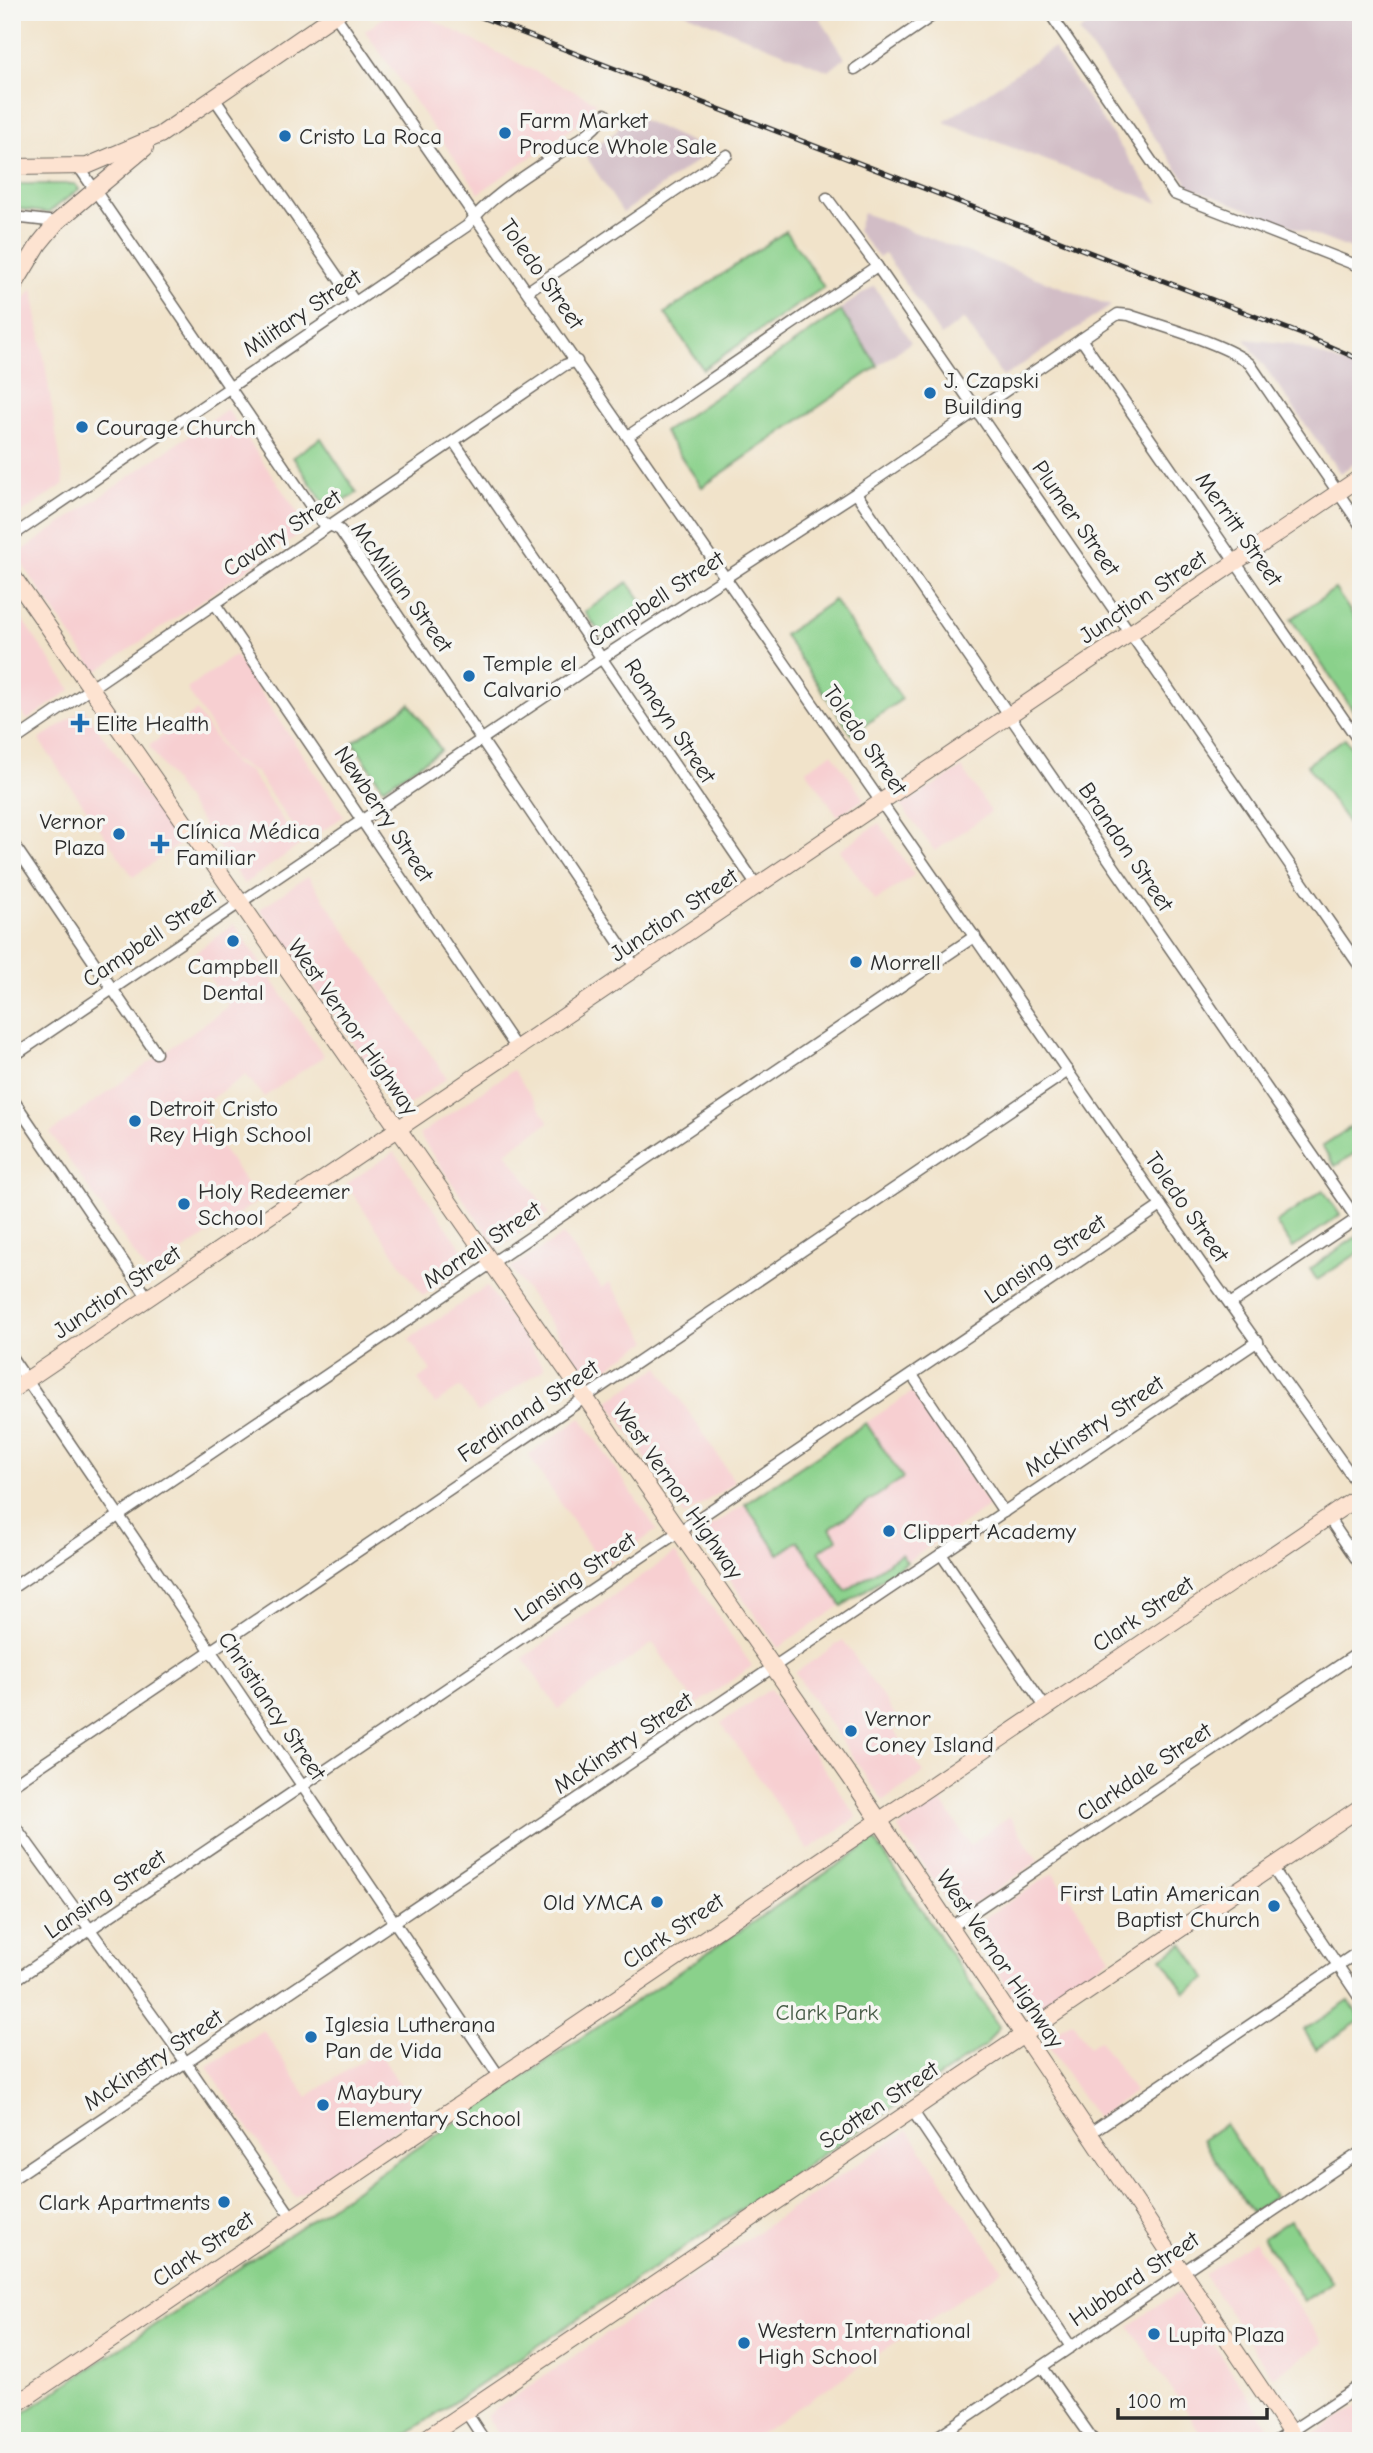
<svg xmlns="http://www.w3.org/2000/svg" width="1373" height="2453" font-family="'Comic Neue',sans-serif">
<style>
.built{fill:#f7cfd1}
.industrial{fill:#d2bdc6}
.green{fill:#8ad18b;stroke:#5a7e5b;stroke-width:2}
.lines{fill:none;stroke-linecap:round;stroke-linejoin:round}
.street-casing{stroke:#706b63;stroke-width:13}
.secondary-casing{stroke:#706b63;stroke-width:18}
.street{stroke:#fff;stroke-width:10}
.secondary{stroke:#fde3d1;stroke-width:16}
.rail-casing{stroke:#2b2b2b;stroke-width:5}
.rail{stroke:#f6f6f2;stroke-width:2.5;stroke-dasharray:8;stroke-linecap:butt}
.poi-dot{fill:#1f6fb2;stroke:#f6f6f2;stroke-width:2.5}
.labels{text-anchor:middle;dominant-baseline:central;stroke-width:7;stroke-linejoin:round;paint-order:stroke}
.poi-label{font-size:23px;fill:#2b2b2b;stroke:#f6f6f2;text-anchor:start}
.street-label{font-size:23px;fill:#2b2b2b;stroke:#f6f6f2}
.park-label{font-size:23px;fill:#485d48;stroke:#f6f6f2}
</style>
<rect width="100%" height="100%" fill="#f6f6f2"/>
<filter id="ink" filterUnits="userSpaceOnUse"><feTurbulence type="fractalNoise" baseFrequency=".0143" numOctaves="2"/><feDisplacementMap in="SourceGraphic" scale="14" xChannelSelector="R" yChannelSelector="G"/><feConvolveMatrix kernelMatrix="1 2 1 2 8 2 1 2 1" color-interpolation-filters="sRGB"/></filter>
<filter id="wash" filterUnits="userSpaceOnUse"><feTurbulence type="fractalNoise" baseFrequency=".00686" numOctaves="4" result="noise"/><feDisplacementMap in="SourceGraphic" scale="28" xChannelSelector="R" yChannelSelector="G"/><feGaussianBlur stdDeviation="1.57" result="paint"/><feColorMatrix in="noise" values="0 0 0 0 0 0 0 0 0 0 0 0 0 0 0 0 0 1.4 0 .05"/><feComposite in="paint" operator="in"/></filter>
<g filter="url(#wash)">
<rect width="100%" height="100%" fill="#f1e3ca"/>
<g class="built">
<path d="M391,12H417L596,102L587,118L479,193L365,31Z"/>
<path d="M33,288L64,484L12,520V314Z"/>
<path d="M227,409L308,528L96,672L16,555Z"/>
<path d="M12,605L71,690L27,720L12,698Z"/>
<path d="M235,655L344,816L304,843L256,772L232,760L187,689Z"/>
<path d="M84,709L180,844L133,877L39,740Z"/>
<path d="M196,711L233,763L250,772L300,845L244,884L149,746Z"/>
<path d="M832,753L864,799L838,816L806,770Z"/>
<path d="M962,768L991,812L935,851L901,806Z"/>
<path d="M879,823L914,875L875,901L840,850Z"/>
<path d="M308,876L447,1078L400,1111L260,909Z"/>
<path d="M234,924L324,1056L264,1097L246,1075L196,1109L258,1201L148,1274L50,1133L229,1006L193,954Z"/>
<path d="M513,1070L549,1122L506,1152L549,1213L498,1249L419,1135Z"/>
<path d="M394,1152L472,1263L423,1296L346,1184Z"/>
<path d="M563,1235L602,1288L610,1283L648,1341L590,1379L511,1268Z"/>
<path d="M487,1286L545,1368L478,1413L460,1387L435,1404L418,1380L431,1371L409,1339Z"/>
<path d="M659,1367L735,1482L684,1516L608,1401Z"/>
<path d="M912,1392L989,1506L778,1648L699,1535Z"/>
<path d="M581,1418L657,1530L603,1566L528,1455Z"/>
<path d="M675,1553L752,1666L696,1705L653,1643L558,1709L523,1658Z"/>
<path d="M843,1640L901,1724L893,1729L924,1773L883,1801L795,1673Z"/>
<path d="M770,1689L857,1817L808,1850L721,1723Z"/>
<path d="M941,1800L970,1845L1009,1816L1038,1861L958,1916L898,1828Z"/>
<path d="M1053,1873L1111,1957L1026,2016L970,1927Z"/>
<path d="M1072,2021L1089,2047L1100,2040L1134,2092L1096,2118L1045,2040Z"/>
<path d="M263,2030L307,2097L378,2050L418,2114L295,2197L207,2067Z"/>
<path d="M908,2130L1003,2270L749,2441H503L486,2416Z"/>
<path d="M1254,2241L1323,2343L1273,2377L1204,2275Z"/>
<path d="M1179,2292L1270,2429L1253,2441H1206L1129,2326Z"/>
<path d="M1361,2404V2441H1317L1313,2435Z"/>
</g>
<g class="industrial">
<path d="M683,12H816L845,58L829,71Z"/>
<path d="M1108,12H1361V253L1190,187L1079,31Z"/>
<path d="M1053,48L1159,203L944,122Z"/>
<path d="M625,112L711,151L623,213L584,153L616,132Z"/>
<path d="M863,213L1111,306L1003,377L964,319L941,336L885,254L879,257L857,231Z"/>
<path d="M874,286L911,342L878,366L839,310Z"/>
<path d="M1245,339L1291,344L1361,370V459L1340,473Z"/>
</g>
<g class="green">
<path d="M12,184H75L79,189L48,213L12,208Z"/>
<path d="M786,231L824,287L703,369L665,313Z"/>
<path d="M841,311L878,366L702,487L664,432Z"/>
<path d="M321,438L357,493L329,511L293,457Z"/>
<path d="M628,582L648,610L605,640L585,612Z"/>
<path d="M1335,589L1361,627V722L1291,619Z"/>
<path d="M834,600L902,699L852,734L784,635Z"/>
<path d="M410,704L441,750L383,788L353,742Z"/>
<path d="M1345,738L1361,761V823L1352,829L1307,765Z"/>
<path d="M1354,1125L1361,1136V1149L1335,1166L1322,1146Z"/>
<path d="M1323,1190L1340,1215L1293,1248L1276,1223Z"/>
<path d="M1356,1237L1361,1244V1251L1317,1280L1310,1269Z"/>
<path d="M866,1423L903,1478L830,1528L837,1539L819,1551L846,1591L901,1554L907,1562L842,1606L798,1541L779,1554L745,1504Z"/>
<path d="M875,1840L999,2027L986,2045L396,2441H12V2421L19,2416Z"/>
<path d="M1183,1944L1207,1979L1185,1993L1162,1958Z"/>
<path d="M1349,2001L1361,2020L1316,2049L1304,2030Z"/>
<path d="M1225,2124L1274,2197L1252,2213L1202,2140Z"/>
<path d="M1290,2220L1332,2282L1304,2301L1263,2238Z"/>
</g>
</g>
<g filter="url(#ink)">
<g class="lines">
<g class="street-casing">
<g id="street">
<path d="M1049,12L1174,194L1361,267"/>
<path d="M335,15L1209,1275L1361,1489"/>
<path d="M855,69L938,12"/>
<path d="M214,98L355,302"/>
<path d="M79,167L321,521L340,530L636,968"/>
<path d="M827,198L877,266L1361,968"/>
<path d="M12,221L22,218L57,222"/>
<path d="M528,291L727,155"/>
<path d="M1081,339L1361,744"/>
<path d="M628,436L877,266"/>
<path d="M454,442L757,886"/>
<path d="M856,493L1361,1225"/>
<path d="M12,536L467,226C492,194 532,172 565,149C580,139 596,130 605,114"/>
<path d="M215,604L517,1049"/>
<path d="M12,742L565,365L577,361"/>
<path d="M12,842L156,1053"/>
<path d="M12,1057L602,658L856,493L1118,314L1129,315C1160,326 1227,344 1250,364L1361,526"/>
<path d="M12,1098L148,1298"/>
<path d="M1230,1304L1361,1216"/>
<path d="M12,1358L499,2076"/>
<path d="M912,1375L1004,1512"/>
<path d="M1328,1517L1361,1566"/>
<path d="M941,1554L1045,1707"/>
<path d="M12,1588L975,936"/>
<path d="M12,1785L1068,1071"/>
<path d="M12,1822L171,2041L291,2216"/>
<path d="M1272,1867L1361,2000"/>
<path d="M951,1927L1361,1651"/>
<path d="M12,1982L1161,1206"/>
<path d="M912,2110L1071,2347"/>
<path d="M1090,2133L1361,1950"/>
<path d="M12,2179L1258,1341"/>
<path d="M1042,2367L1094,2441"/>
<path d="M466,2412L485,2441"/>
<path d="M931,2441L1361,2152"/>
<path d="M1276,2441L1361,2385"/>
</g>
</g>
<g class="secondary-casing">
<g id="secondary">
<path d="M12,167L87,166L160,135L339,12"/>
<path d="M12,289L39,244L57,222L145,148"/>
<path d="M12,575L850,1777L1296,2441"/>
<path d="M12,1390L1361,477"/>
<path d="M12,2407L1361,1495"/>
<path d="M422,2441L1361,1807"/>
</g>
</g>
<use href="#street" class="street"/>
<use href="#secondary" class="secondary"/>
<g class="rail-casing">
<path id="rail" d="M468,12L1301,334L1361,360"/>
</g>
<use href="#rail" class="rail"/>
</g>
</g>
<g class="poi-dot">
<circle cx="505" cy="133" r="7"/>
<circle cx="285" cy="136" r="7"/>
<circle cx="930" cy="393" r="7"/>
<circle cx="82" cy="427" r="7"/>
<circle cx="469" cy="676" r="7"/>
<path d="M76.5 712.5h7v7h7v7h-7v7h-7v-7h-7v-7h7z"/>
<circle cx="119" cy="834" r="7"/>
<path d="M156.5 833.5h7v7h7v7h-7v7h-7v-7h-7v-7h7z"/>
<circle cx="233" cy="941" r="7"/>
<circle cx="856" cy="962" r="7"/>
<circle cx="135" cy="1121" r="7"/>
<circle cx="184" cy="1204" r="7"/>
<circle cx="889" cy="1531" r="7"/>
<circle cx="851" cy="1731" r="7"/>
<circle cx="657" cy="1902" r="7"/>
<circle cx="1274" cy="1906" r="7"/>
<circle cx="311" cy="2037" r="7"/>
<circle cx="323" cy="2105" r="7"/>
<circle cx="224" cy="2202" r="7"/>
<circle cx="1154" cy="2334" r="7"/>
<circle cx="744" cy="2343" r="7"/>
</g>
<g class="labels">
<g class="poi-label">
<text x="519" y="120">Farm Market<tspan x="519" dy="26">Produce Whole Sale</tspan></text>
<text x="299" y="136">Cristo La Roca</text>
<text x="944" y="380">J. Czapski<tspan x="944" dy="26">Building</tspan></text>
<text x="96" y="427">Courage Church</text>
<text x="483" y="663">Temple el<tspan x="483" dy="26">Calvario</tspan></text>
<text x="96" y="723">Elite Health</text>
<text x="105" y="821" text-anchor="end">Vernor<tspan x="105" dy="26">Plaza</tspan></text>
<text x="176" y="831">Clínica Médica<tspan x="176" dy="26">Familiar</tspan></text>
<text x="870" y="962">Morrell</text>
<text x="233" y="966" text-anchor="middle">Campbell<tspan x="233" dy="26">Dental</tspan></text>
<text x="149" y="1108">Detroit Cristo<tspan x="149" dy="26">Rey High School</tspan></text>
<text x="198" y="1191">Holy Redeemer<tspan x="198" dy="26">School</tspan></text>
<text x="903" y="1531">Clippert Academy</text>
<text x="865" y="1718">Vernor<tspan x="865" dy="26">Coney Island</tspan></text>
<text x="1260" y="1893" text-anchor="end">First Latin American<tspan x="1260" dy="26">Baptist Church</tspan></text>
<text x="643" y="1902" text-anchor="end">Old YMCA</text>
<text x="325" y="2024">Iglesia Lutherana<tspan x="325" dy="26">Pan de Vida</tspan></text>
<text x="337" y="2092">Maybury<tspan x="337" dy="26">Elementary School</tspan></text>
<text x="210" y="2202" text-anchor="end">Clark Apartments</text>
<text x="758" y="2330">Western International<tspan x="758" dy="26">High School</tspan></text>
<text x="1168" y="2334">Lupita Plaza</text>
</g>
<g class="street-label">
<text transform="translate(542 274) rotate(55)">Toledo Street</text>
<text transform="translate(302 313) rotate(-34)">Military Street</text>
<text transform="translate(1076 518) rotate(55)">Plumer Street</text>
<text transform="translate(1239 529) rotate(55)">Merritt Street</text>
<text transform="translate(282 533) rotate(-34)">Cavalry Street</text>
<text transform="translate(402 587) rotate(54)">McMillan Street</text>
<text transform="translate(1143 597) rotate(-34)">Junction Street</text>
<text transform="translate(656 599) rotate(-33)">Campbell Street</text>
<text transform="translate(670 721) rotate(56)">Romeyn Street</text>
<text transform="translate(865 740) rotate(55)">Toledo Street</text>
<text transform="translate(384 814) rotate(56)">Newberry Street</text>
<text transform="translate(1126 847) rotate(56)">Brandon Street</text>
<text transform="translate(674 915) rotate(-34)">Junction Street</text>
<text transform="translate(150 938) rotate(-34)">Campbell Street</text>
<text transform="translate(353 1027) rotate(55)">West Vernor Highway</text>
<text transform="translate(1187 1207) rotate(55)">Toledo Street</text>
<text transform="translate(482 1245) rotate(-34)">Morrell Street</text>
<text transform="translate(1045 1259) rotate(-34)">Lansing Street</text>
<text transform="translate(117 1292) rotate(-34)">Junction Street</text>
<text transform="translate(528 1411) rotate(-34)">Ferdinand Street</text>
<text transform="translate(1094 1426) rotate(-34)">McKinstry Street</text>
<text transform="translate(678 1491) rotate(55)">West Vernor Highway</text>
<text transform="translate(575 1577) rotate(-34)">Lansing Street</text>
<text transform="translate(1143 1614) rotate(-34)">Clark Street</text>
<text transform="translate(272 1706) rotate(56)">Christiancy Street</text>
<text transform="translate(623 1743) rotate(-34)">McKinstry Street</text>
<text transform="translate(1144 1772) rotate(-34)">Clarkdale Street</text>
<text transform="translate(105 1894) rotate(-34)">Lansing Street</text>
<text transform="translate(673 1931) rotate(-34)">Clark Street</text>
<text transform="translate(1000 1959) rotate(56)">West Vernor Highway</text>
<text transform="translate(153 2060) rotate(-34)">McKinstry Street</text>
<text transform="translate(879 2105) rotate(-34)">Scotten Street</text>
<text transform="translate(203 2249) rotate(-34)">Clark Street</text>
<text transform="translate(1134 2279) rotate(-34)">Hubbard Street</text>
</g>
<g class="park-label">
<text x="827" y="2012">Clark Park</text>
</g>
</g>
<rect width="1373" height="2453" fill="none" stroke="#f6f6f2" stroke-width="42"/>
<path d="M1118 2408v10h149v-10" fill="none" stroke="#2b2b2b" stroke-width="3.5"/>
<text x="1128" y="2408" font-size="21" fill="#2b2b2b" stroke="#f6f6f2" stroke-width="5" paint-order="stroke">100 m</text>
</svg>
